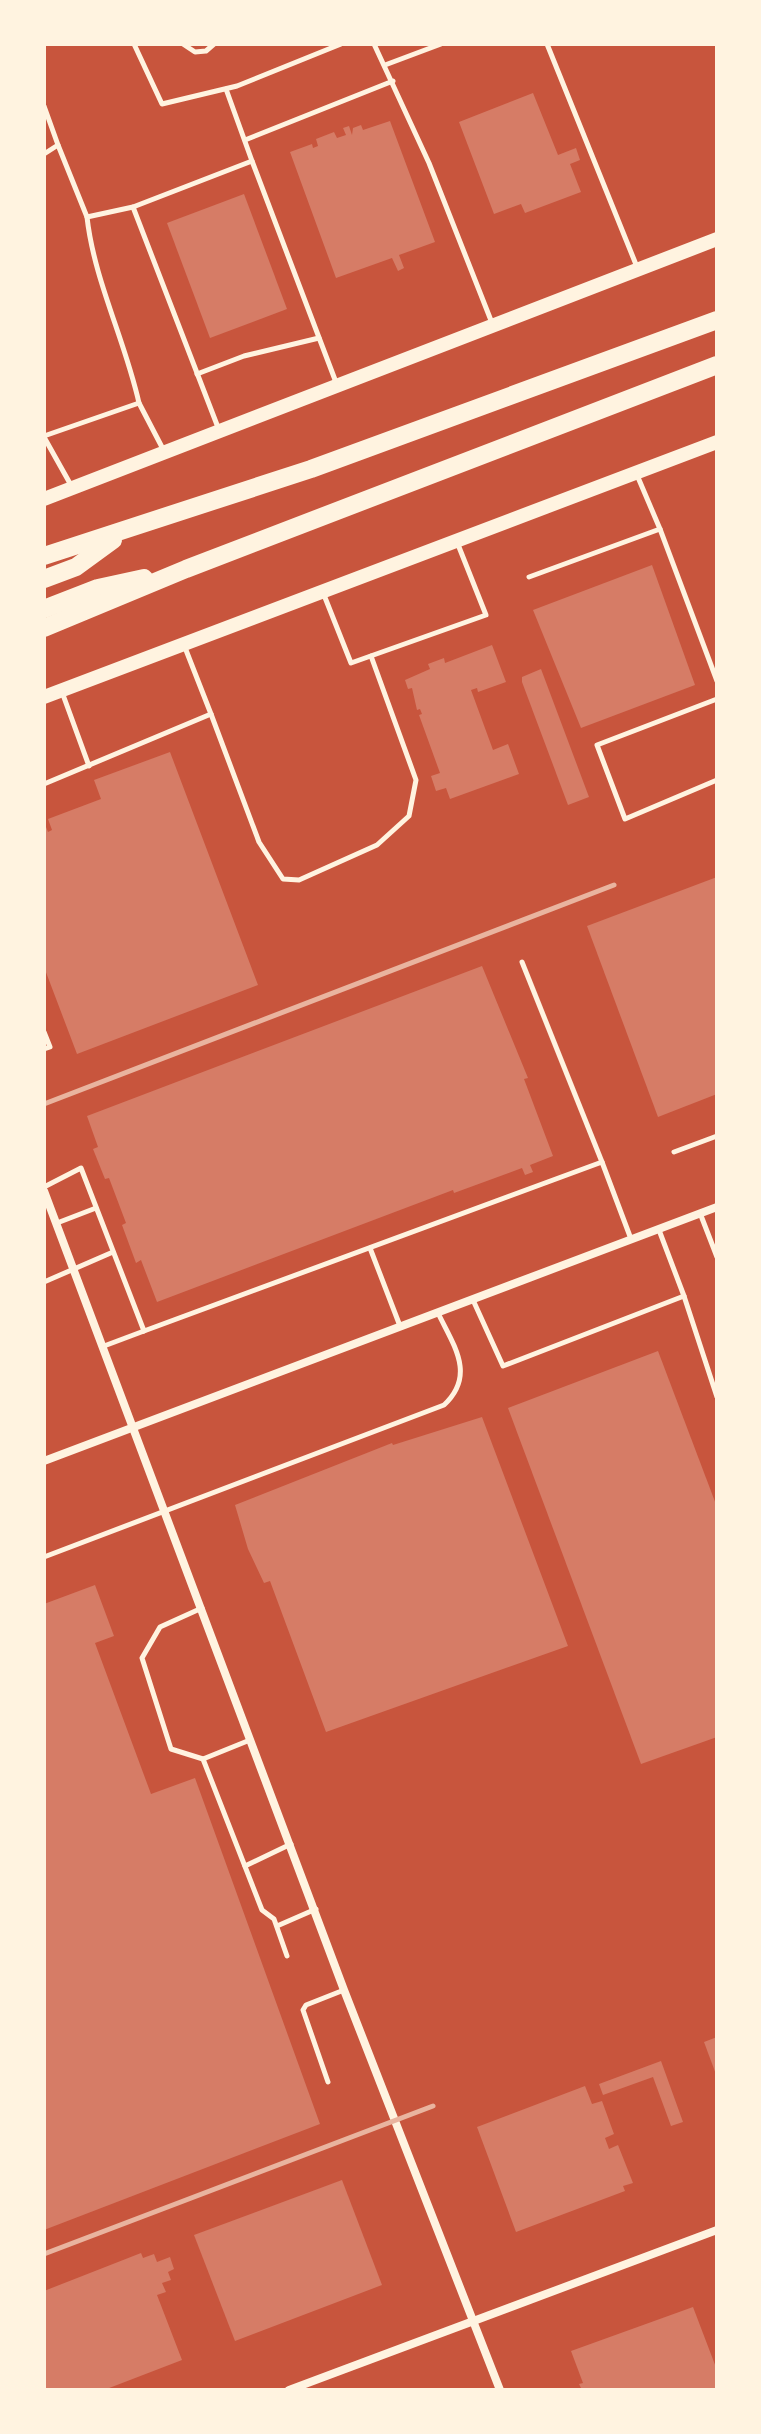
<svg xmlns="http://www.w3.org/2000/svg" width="761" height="2434" font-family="'Titillium Web',sans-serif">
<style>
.building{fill:#d67c66}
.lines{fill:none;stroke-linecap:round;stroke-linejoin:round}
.service{stroke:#fff3e0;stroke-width:5}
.minor{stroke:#fff3e0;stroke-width:8}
.secondary{stroke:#fff3e0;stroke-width:14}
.motorway{stroke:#fff3e0;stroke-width:18}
.rail{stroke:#e9b49f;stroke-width:5}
</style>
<rect width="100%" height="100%" fill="#c8553d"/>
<g class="building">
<path d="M533,93L558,155L576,148L580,160L570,164L581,192L525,213L521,204L494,214L459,122Z"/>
<path d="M390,121L435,242L399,255L404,268L398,271L392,258L336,278L290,152L312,144L313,148L318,146L316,139L334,132L337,138L346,135L343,128L349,126L352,135L353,128L361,125L363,130Z"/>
<path d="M244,194L287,309L210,338L167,223Z"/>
<path d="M652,565L695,685L581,728L533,610Z"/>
<path d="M492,645L506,682L478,692L477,688L471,690L493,750L508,744L519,774L450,799L446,788L436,791L431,776L440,773L419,715L422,714L420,709L417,710L412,688L408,689L405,680L430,669L428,664L444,658L445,663Z"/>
<path d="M541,669L589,797L568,805L522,682V677Z"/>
<path d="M170,752L258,985L77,1054L44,967V822L48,832L52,830L48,819L101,799L94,780Z"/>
<path d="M717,877V1094L658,1117L587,926Z"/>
<path d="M482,966L528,1078L524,1079L553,1156L530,1165L533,1172L525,1175L522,1168L454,1193L453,1190L157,1302L141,1260L136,1263L122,1225L126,1223L109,1178L105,1179L93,1149L98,1147L87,1116Z"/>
<path d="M658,1351L717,1507V1737L641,1764L508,1408Z"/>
<path d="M482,1417L568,1646L326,1732L270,1581L264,1583L248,1549L235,1505L392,1443L393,1445Z"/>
<path d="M95,1585L114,1636L95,1643L151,1794L195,1778L320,2124L44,2230V1604Z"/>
<path d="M717,2037V2077L704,2042Z"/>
<path d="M661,2061L683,2122L671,2126L653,2077L603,2095L599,2084Z"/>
<path d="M585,2086L592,2104L602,2101L614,2134L605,2138L609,2149L618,2145L633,2183L623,2186L625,2191L516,2232L477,2127Z"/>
<path d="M342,2180L382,2285L235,2341L194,2235Z"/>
<path d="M141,2253L143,2258L154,2254L157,2262L170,2257L174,2269L168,2272L171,2280L162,2283L166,2292L157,2295L182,2360L104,2390H44V2291Z"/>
<path d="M693,2307L717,2370V2390H582L579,2384L583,2383L571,2351Z"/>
</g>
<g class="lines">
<g class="service">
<path d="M134,44L162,104L237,86L341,44"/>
<path d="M183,44L195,52L206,51L214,44"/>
<path d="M374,44L429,163L492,323"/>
<path d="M547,44L637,267"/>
<path d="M385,65L441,44"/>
<path d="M226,89L252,161"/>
<path d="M44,106L58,145L44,154"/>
<path d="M245,140L393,81"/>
<path d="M58,145L87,217L133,207L219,430"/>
<path d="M133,207L252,161L337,385"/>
<path d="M87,217C94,280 125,340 139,403"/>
<path d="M197,374L244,356L319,338"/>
<path d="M44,436L139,403L164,451"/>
<path d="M44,437L72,487"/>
<path d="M660,529L717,681"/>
<path d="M529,577L660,529L637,475"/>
<path d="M324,595L351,663L486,615L457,542"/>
<path d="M62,692L89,766"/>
<path d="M717,699L597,745L625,819L717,780"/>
<path d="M211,714L259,842L283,879L299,880L377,845L409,816L416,780L371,656"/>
<path d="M44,784L211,714L184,645"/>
<path d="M522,962L602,1162"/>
<path d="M44,1032L50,1047L44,1049"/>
<path d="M674,1152L717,1136"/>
<path d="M44,1187L81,1168L144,1331L602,1162L631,1239"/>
<path d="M700,1213L717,1257"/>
<path d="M57,1223L96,1208"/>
<path d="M659,1230L684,1296"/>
<path d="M370,1248L400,1326"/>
<path d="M44,1282L113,1252"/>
<path d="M473,1300L503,1366L684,1296L717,1397"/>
<path d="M104,1346L144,1331"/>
<path d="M44,1557L444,1405C476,1375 454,1346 438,1313"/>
<path d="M202,1608L160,1627L142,1658L171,1749L203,1759L262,1910L274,1919L287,1956"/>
<path d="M203,1759L250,1740"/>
<path d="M245,1866L291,1844"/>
<path d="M277,1926L316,1909"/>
<path d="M328,2082L303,2010L306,2005L344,1990"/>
</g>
<g class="minor">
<path d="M44,1191L344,1990L500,2390"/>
<path d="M44,1461L717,1207"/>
<path d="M289,2390L717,2230"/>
</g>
<g class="secondary">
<path d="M44,499L717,239"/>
<path d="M44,697L717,442"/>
</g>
<g class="motorway">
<path d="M44,556L311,469L717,320"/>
<path d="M44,579L76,567L113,540"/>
<path d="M44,609L98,588L144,578"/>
<path d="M44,628L186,569L717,365"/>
</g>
<g class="rail">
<path d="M44,1104L614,885"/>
<path d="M44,2254L433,2106"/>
</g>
</g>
<rect width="761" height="2434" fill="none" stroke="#fff3e0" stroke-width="92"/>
</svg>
